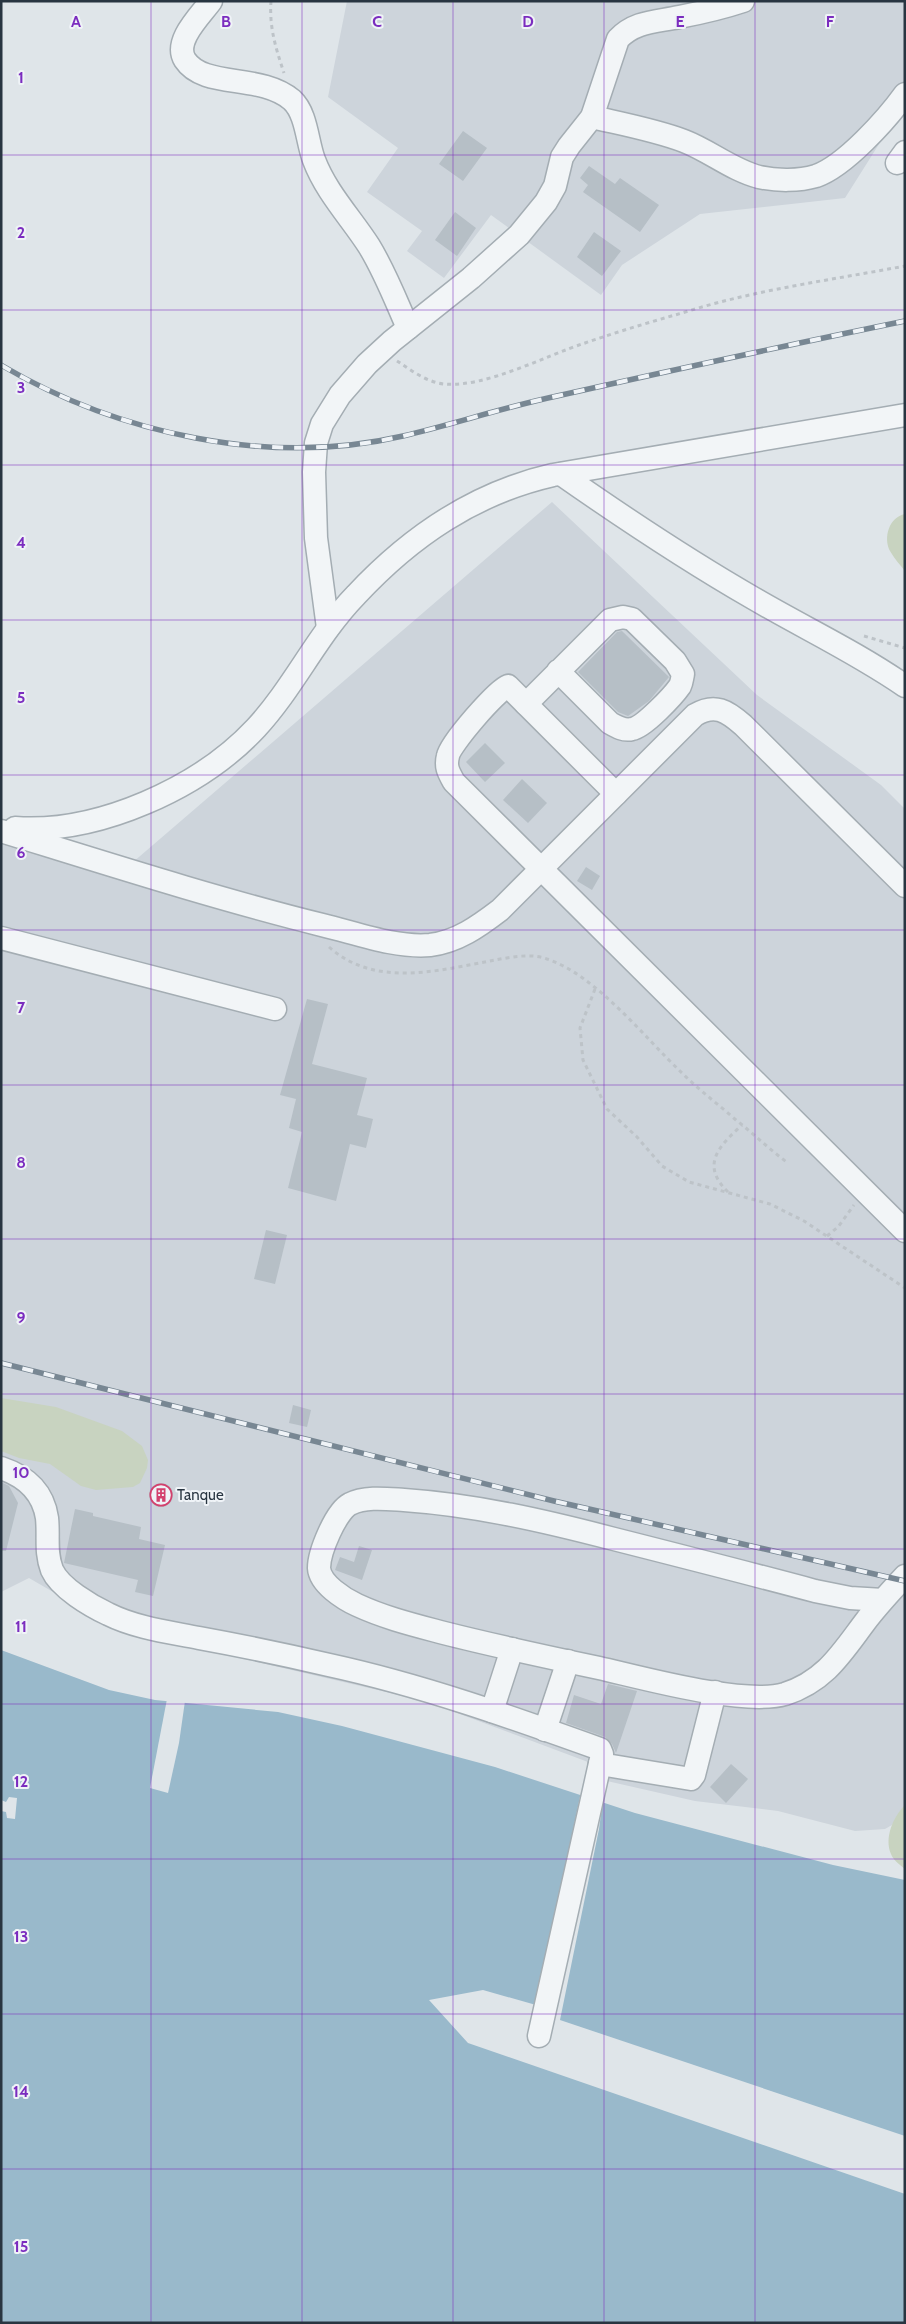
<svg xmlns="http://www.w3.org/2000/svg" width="906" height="2324" font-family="Cabin,sans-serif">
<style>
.built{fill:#cdd4db}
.green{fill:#c8d3c0}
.water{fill:#99b9cb}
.pier{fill:#dfe5e9}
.building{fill:#b6bfc6}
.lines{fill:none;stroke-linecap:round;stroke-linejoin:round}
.minor-casing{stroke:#a4adb3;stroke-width:25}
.path{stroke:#bdc3c8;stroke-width:3;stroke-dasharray:4 4;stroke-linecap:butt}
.minor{stroke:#f2f5f7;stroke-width:22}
.rail-casing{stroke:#788793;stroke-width:5.5}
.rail{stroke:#eff3f7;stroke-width:4;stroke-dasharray:11;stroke-linecap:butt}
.grid{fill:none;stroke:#7b2cbf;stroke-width:1;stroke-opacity:0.55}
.labels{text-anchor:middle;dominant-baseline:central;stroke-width:4;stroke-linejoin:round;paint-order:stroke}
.poi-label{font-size:15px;fill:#283541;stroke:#eff3f7;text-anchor:start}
.grid-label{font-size:16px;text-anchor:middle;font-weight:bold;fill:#7b2cbf;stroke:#eff3f7;stroke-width:4;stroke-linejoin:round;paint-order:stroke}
</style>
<rect width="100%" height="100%" fill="#dfe5e9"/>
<g class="built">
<path d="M347,1H905V103L845,198L700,214L622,265L601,295L491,215L444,278L407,251L422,231L367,192L398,148L328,97Z"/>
<path d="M552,502L757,695L881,785L905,809V1805L892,1825L885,1829L855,1831L778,1811L695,1801L607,1781L585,1775L588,1762L425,1701L193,1647L110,1625L29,1578L1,1592V831L125,869Z"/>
</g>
<g class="green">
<path d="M905,514V571C900,565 894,558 890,551C883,538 889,517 905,514Z"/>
<path d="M1,1398L56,1407L122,1431L142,1446L148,1460L147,1468L140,1483L133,1487L96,1490L81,1486L50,1464L19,1458L1,1451Z"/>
<path d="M905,1805V1869C900,1865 893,1860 891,1854C884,1838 893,1817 905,1805Z"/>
</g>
<path class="water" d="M1,1650L109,1690L155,1700L278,1712L342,1726L495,1767L635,1813L833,1865L905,1880V2323H1Z"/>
<g class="pier">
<path d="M167,1699L185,1701L179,1743L168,1793L150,1788Z"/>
<path d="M581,1792L603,1800L599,1829L560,2020L905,2136V2194L468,2043L429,2000L483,1990L536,2005Z"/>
<path d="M9,1797L17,1798L15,1819L7,1818L6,1812L1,1811V1800L6,1802Z"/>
</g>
<g class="building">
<path d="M463,131L487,148L463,181L439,164Z"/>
<path d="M589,166L615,184L620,178L659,205L640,232L583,192L588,185L580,178Z"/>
<path d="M455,212L476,228L457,256L435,240Z"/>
<path d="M594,232L621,251L602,276L577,257Z"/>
<path d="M622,631L669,677L649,701L628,716L618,712L578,672L617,632Z"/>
<path d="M485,743L505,763L485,782L466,762Z"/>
<path d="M522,779L547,803L528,823L503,800Z"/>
<path d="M586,867L600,876L592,890L577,881Z"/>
<path d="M307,999L328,1004L312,1064L367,1078L357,1115L373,1119L366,1148L350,1144L336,1201L288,1188L302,1132L289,1128L296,1099L280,1095Z"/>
<path d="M266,1230L287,1235L275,1284L254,1279Z"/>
<path d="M293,1405L311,1410L307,1427L289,1423Z"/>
<path d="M1,1482L9,1486L18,1503L6,1551H1Z"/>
<circle cx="161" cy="1495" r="12"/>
<path d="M75,1509L93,1513V1516L141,1527L139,1539L165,1545L153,1596L135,1592L138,1580L64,1563Z"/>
<path d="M359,1546L372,1550L362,1580L335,1570L340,1557L354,1562Z"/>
<path d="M608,1684L637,1691L616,1753L612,1744L605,1737L566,1723L574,1695L601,1704Z"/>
<path d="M731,1764L748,1779L726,1803L710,1787Z"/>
</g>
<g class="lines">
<g class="minor-casing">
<g id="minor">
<path d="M211,1C201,15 173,41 185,60C204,89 260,73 292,100C307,114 307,142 314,160C326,192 351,218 369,246C385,272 396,301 408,328"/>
<path d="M592,117C622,124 655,130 684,141C710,151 732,170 759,177C777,181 799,181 816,176C845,166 887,119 905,94"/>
<path d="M897,163L905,152"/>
<path d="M561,474C624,518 687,560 753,598C804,628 856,652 905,686"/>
<path d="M328,628L316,538L314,472L316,443L322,424L340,395L367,364L392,341L471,278L519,235L546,202L555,186L562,157L569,146L592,117L618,39C635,21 656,22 679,17C700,13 722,8 743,1"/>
<path d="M526,704L610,620L623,617L632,619L675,661L683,674C682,678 682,682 680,686C673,696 644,727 632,729C624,731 617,727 610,723L558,671"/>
<path d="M616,794L508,686C497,690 450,744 448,756C445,767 449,773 454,782L905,1231"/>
<path d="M15,828C98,834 200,788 256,728C294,687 317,635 356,595C411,536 474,493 553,475L905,415"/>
<path d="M1,831C108,864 214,898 322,925C356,933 395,948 430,945C457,942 479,926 500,910L695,715C715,703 727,711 743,725L905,886"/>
<path d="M1,938L275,1009"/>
<path d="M1,1468C25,1476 43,1491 47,1518C49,1536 45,1552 52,1570C60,1588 91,1606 108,1614C136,1628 169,1632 199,1638C243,1646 286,1655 329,1665C421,1685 511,1717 600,1749L602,1754L601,1759L539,2036"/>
<path d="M883,1600L850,1598L815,1591C748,1573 681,1556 614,1539C545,1521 476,1505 404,1500C388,1499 365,1496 350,1504C336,1511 319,1552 319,1568C320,1584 344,1599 357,1605C385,1618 414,1625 444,1633C495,1646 547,1657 599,1668C643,1678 744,1706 785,1694C825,1681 841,1654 865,1622C877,1606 891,1591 905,1576"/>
<path d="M492,1711L512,1649"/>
<path d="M545,1730L568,1661"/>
<path d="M600,1764L691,1779L694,1775L715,1692"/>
</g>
</g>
<g class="path">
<path d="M271,1C269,27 276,49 284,73"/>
<path d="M397,361C411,370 426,382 444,384C485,388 545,356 585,343C617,332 650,322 682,313C754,290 831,280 905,266"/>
<path d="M864,636L905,648"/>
<path d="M329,947C376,989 440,970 495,960C512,957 531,953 547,959C596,975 645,1038 682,1073C699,1090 718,1104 736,1120C754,1134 770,1150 788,1163"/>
<path d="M595,989L580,1028L583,1060L607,1109L637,1137L662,1166L689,1182L770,1204L804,1221L905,1288"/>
<path d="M728,1192C700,1165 719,1146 742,1125"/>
<path d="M827,1236L838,1227L854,1205"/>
</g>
<use href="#minor" class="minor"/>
<g class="rail-casing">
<g id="rail">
<path d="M1,365C118,434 269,467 403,436C454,424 505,407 557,396C673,370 788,345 905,321"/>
<path d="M1,1363L554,1501L905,1581"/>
</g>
</g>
<use href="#rail" class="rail"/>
</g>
<path class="grid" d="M151,1V2323M302,1V2323M453,1V2323M604,1V2323M755,1V2323M1,155H905M1,310H905M1,465H905M1,620H905M1,775H905M1,930H905M1,1085H905M1,1239H905M1,1394H905M1,1549H905M1,1704H905M1,1859H905M1,2014H905M1,2169H905"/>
<defs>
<g id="building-ring" transform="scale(1.125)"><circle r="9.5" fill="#eff3f7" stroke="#d3406d" stroke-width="1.5"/><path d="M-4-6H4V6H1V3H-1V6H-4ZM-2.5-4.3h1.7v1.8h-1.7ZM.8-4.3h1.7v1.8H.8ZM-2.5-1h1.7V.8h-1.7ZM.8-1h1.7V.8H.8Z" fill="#d3406d"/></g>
</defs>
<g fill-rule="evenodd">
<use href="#building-ring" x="161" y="1495"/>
</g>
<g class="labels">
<g class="poi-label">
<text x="177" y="1495">Tanque</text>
</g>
</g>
<g class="grid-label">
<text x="76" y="27">A</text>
<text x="226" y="27">B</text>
<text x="377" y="27">C</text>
<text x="528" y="27">D</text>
<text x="680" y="27">E</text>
<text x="830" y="27">F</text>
<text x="21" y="83">1</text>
<text x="21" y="238">2</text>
<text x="21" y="393">3</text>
<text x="21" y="548">4</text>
<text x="21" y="703">5</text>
<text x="21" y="858">6</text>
<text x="21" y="1013">7</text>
<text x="21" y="1168">8</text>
<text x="21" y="1323">9</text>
<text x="21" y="1478">10</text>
<text x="21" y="1632">11</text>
<text x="21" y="1787">12</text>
<text x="21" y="1942">13</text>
<text x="21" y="2097">14</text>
<text x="21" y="2252">15</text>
</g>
<rect width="906" height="2324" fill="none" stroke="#283541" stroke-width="5"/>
</svg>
